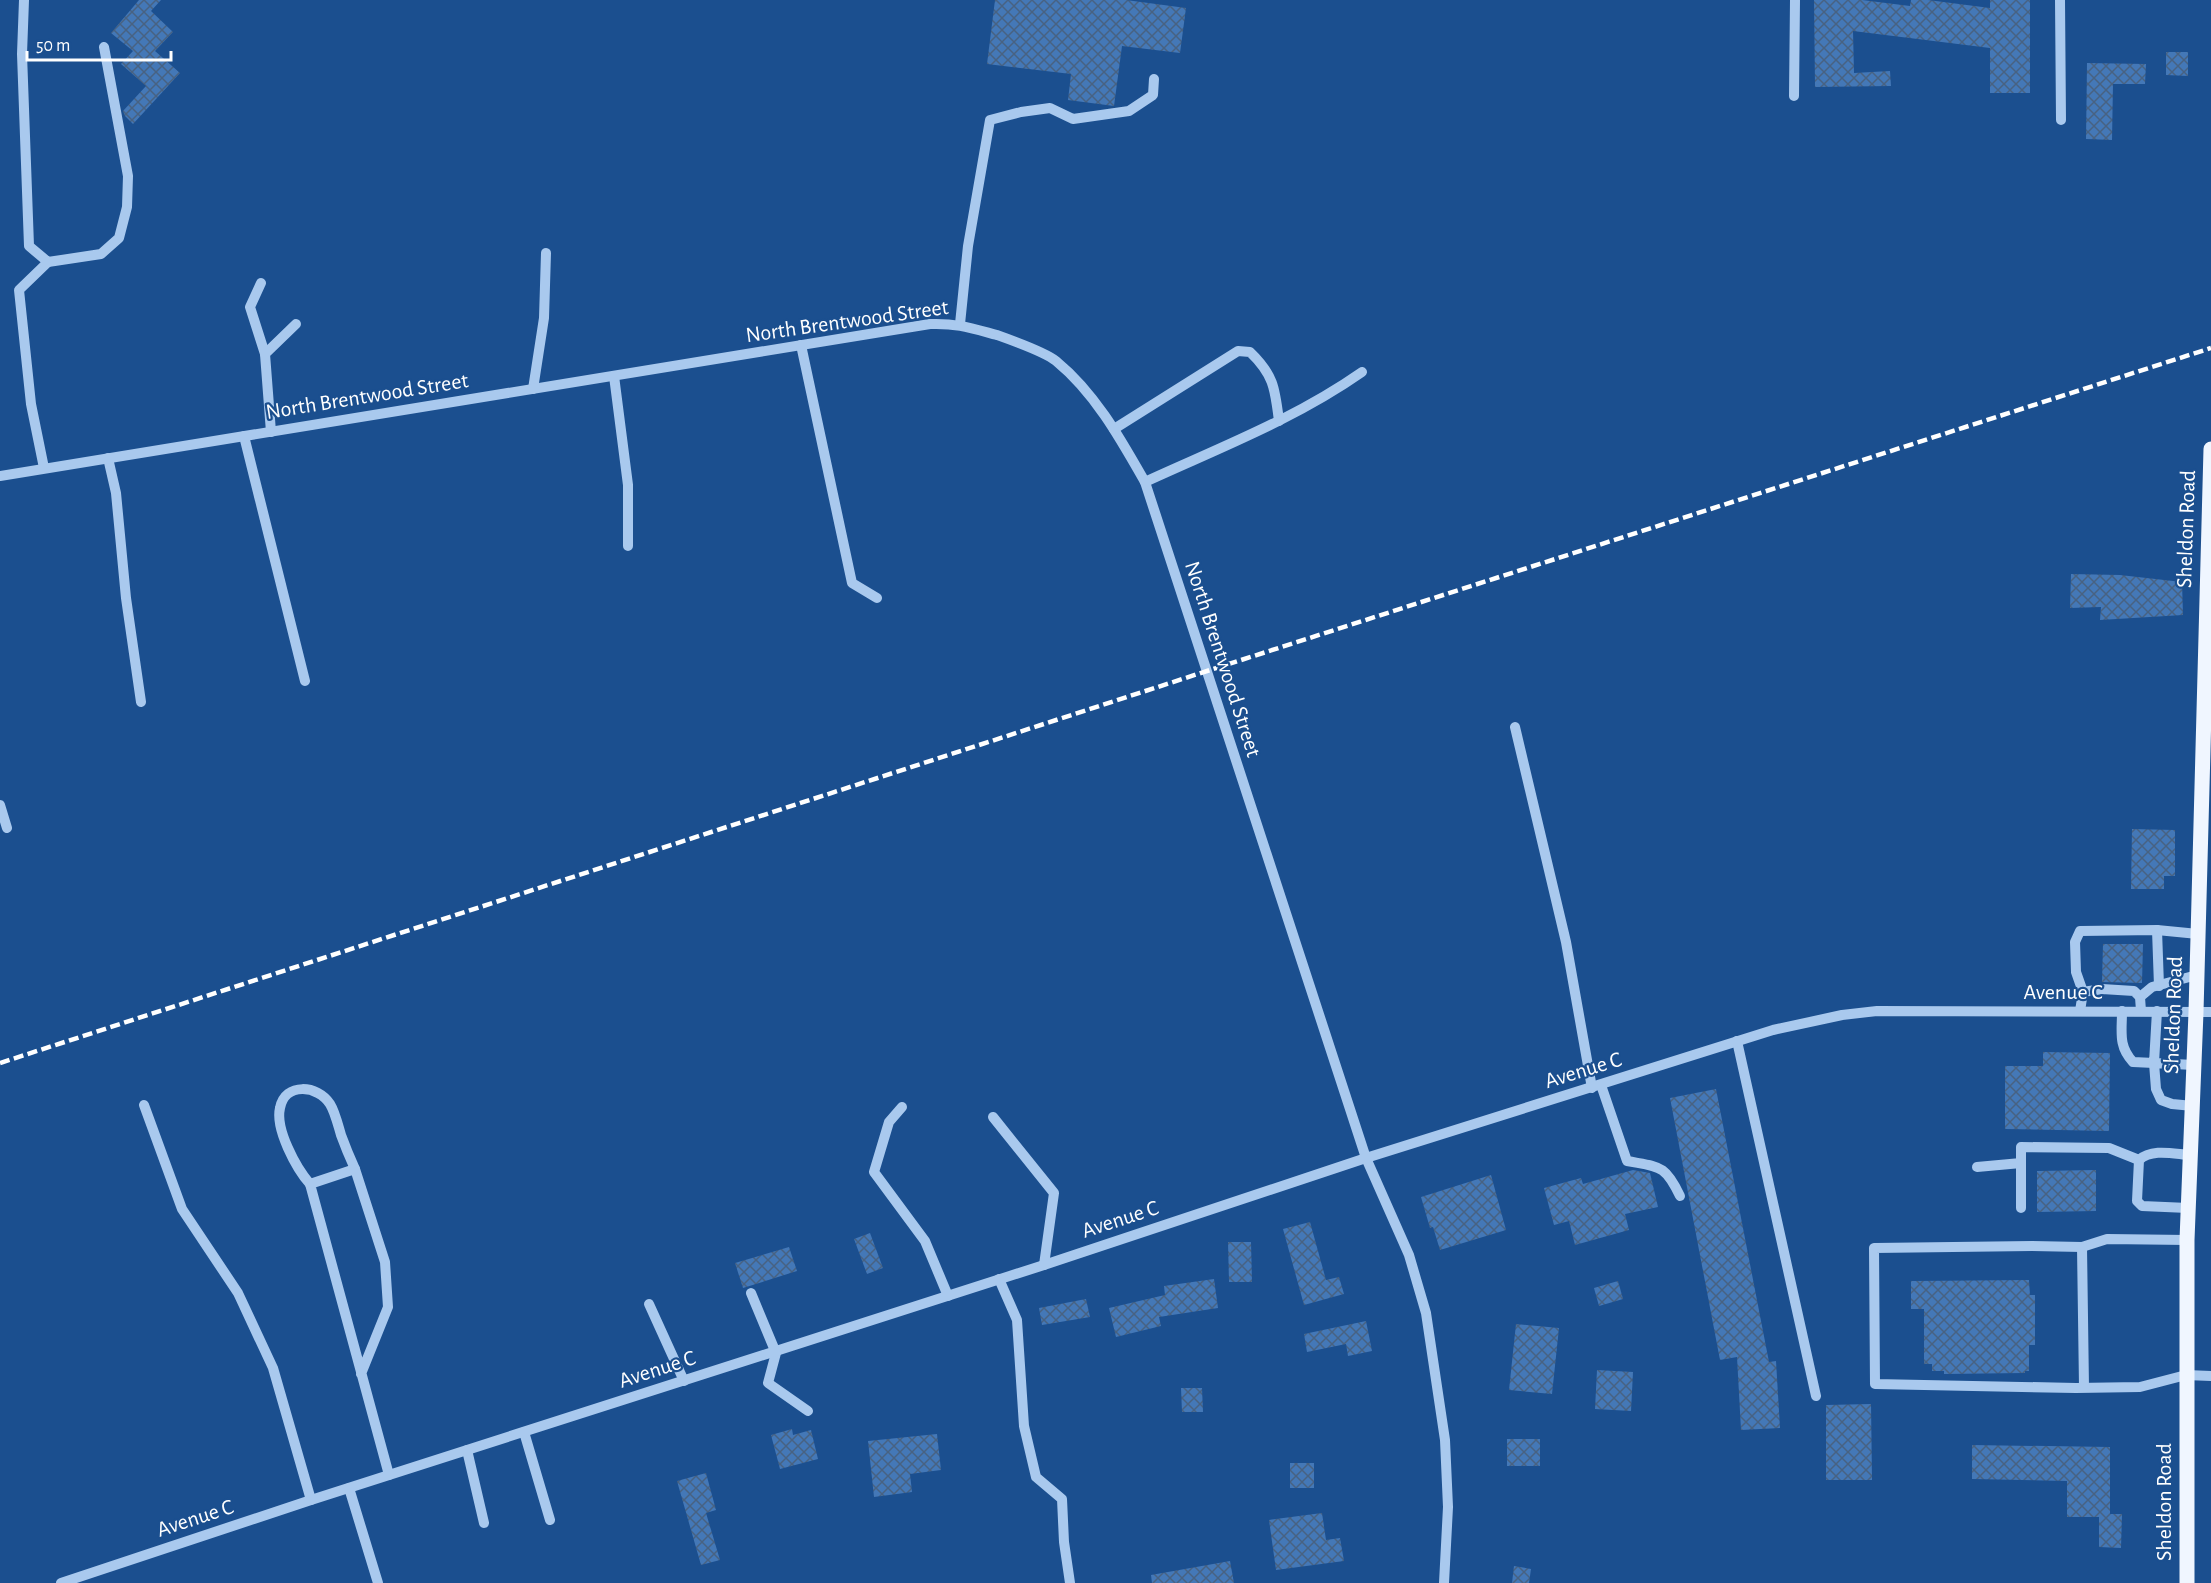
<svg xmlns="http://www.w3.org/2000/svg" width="2211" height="1583" font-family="'Alegreya Sans',sans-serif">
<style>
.building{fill:url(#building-cross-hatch)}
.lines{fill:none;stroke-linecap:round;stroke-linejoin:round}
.minor{stroke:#a9c9ee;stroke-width:10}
.major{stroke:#f0f6ff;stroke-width:15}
.rail{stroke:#fff;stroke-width:4.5;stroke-dasharray:10 4.5;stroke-linecap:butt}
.labels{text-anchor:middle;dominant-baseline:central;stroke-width:4.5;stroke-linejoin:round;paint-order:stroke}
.street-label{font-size:22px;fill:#fff;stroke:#1b4f8f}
</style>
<defs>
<pattern id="building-cross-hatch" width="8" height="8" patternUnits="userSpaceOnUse" patternTransform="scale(1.5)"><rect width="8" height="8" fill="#4478b7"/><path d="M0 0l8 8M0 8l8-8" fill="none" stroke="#486282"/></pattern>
</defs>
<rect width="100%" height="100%" fill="#1b4f8f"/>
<g class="building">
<path d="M139,0H161L151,11L173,32L155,51L180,73L133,124L125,116L123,111L146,86L121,64L133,51L111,33Z"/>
<path d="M995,0H1126L1186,8L1180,53L1122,46L1114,106L1068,100L1071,74L987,64Z"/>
<path d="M1814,0H1862L1910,6L1911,0H1928L1990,8V0H2030V93H1990V48L1853,31L1854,73L1890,71L1891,86L1815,87Z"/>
<path d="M2166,52H2188V76L2166,75Z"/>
<path d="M2087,63L2146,64L2145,84H2113L2112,140L2086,139Z"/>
<path d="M2071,574L2120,575L2182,582L2183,615L2100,620L2101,607L2070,608Z"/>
<path d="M2132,829L2175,830V876H2164V889H2131Z"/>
<path d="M2103,944H2143L2142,983L2102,982Z"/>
<path d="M2043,1052L2110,1053L2109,1131L2005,1129V1066H2043Z"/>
<path d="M1716,1089L1769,1362L1776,1361L1780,1428L1741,1430L1737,1357L1720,1360L1670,1098Z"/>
<path d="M1633,1170L1650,1173L1658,1207L1625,1214L1629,1230L1575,1245L1569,1221L1554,1225L1544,1188L1581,1178L1583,1184Z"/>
<path d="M2096,1170V1211L2037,1212V1171Z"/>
<path d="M1491,1175L1506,1230L1440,1250L1433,1227L1430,1228L1421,1197Z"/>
<path d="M1310,1222L1326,1280L1339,1277L1344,1294L1304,1305L1283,1229Z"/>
<path d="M870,1233L883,1268L867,1274L854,1239Z"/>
<path d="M1228,1242H1251L1252,1282H1229Z"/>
<path d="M789,1247L797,1271L743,1288L735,1263Z"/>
<path d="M1214,1279L1218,1308L1159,1317L1161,1326L1116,1337L1109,1308L1165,1295L1164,1286Z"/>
<path d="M2029,1280L2030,1295H2035V1345H2029V1371H2025V1373L1944,1374V1371H1932V1364H1924V1309H1911V1281Z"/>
<path d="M1618,1281L1623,1299L1599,1306L1594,1288Z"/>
<path d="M1086,1299L1090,1317L1042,1325L1039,1308Z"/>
<path d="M1366,1321L1372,1351L1348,1356L1346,1344L1307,1352L1304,1334Z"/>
<path d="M1516,1324L1559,1328L1552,1394L1509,1390Z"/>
<path d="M1597,1370L1633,1372L1631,1411L1595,1409Z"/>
<path d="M1181,1388H1202L1203,1412H1182Z"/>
<path d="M1871,1404L1872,1480H1826V1405Z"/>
<path d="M792,1429L793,1435L811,1430L818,1459L780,1469L771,1435Z"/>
<path d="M937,1434L941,1470L910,1474L912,1492L874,1497L868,1441Z"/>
<rect x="1507" y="1439" width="33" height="27"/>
<path d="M1972,1445L2110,1447V1514H2122L2121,1548L2099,1547V1517H2067V1481L1972,1479Z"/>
<rect x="1290" y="1463" width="24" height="25"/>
<path d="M706,1473L716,1510L706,1513L720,1560L701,1565L677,1481Z"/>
<path d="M1322,1513L1326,1540L1340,1538L1344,1561L1276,1570L1269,1520Z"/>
<path d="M1230,1561L1234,1583H1152L1151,1575Z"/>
<path d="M1514,1566L1531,1569L1529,1583H1512Z"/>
</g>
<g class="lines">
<g class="minor">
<path d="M24,0L22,54L29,246L48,262L101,254L119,238L127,207L128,176L104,47"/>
<path d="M2060,0L2061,120"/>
<path d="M1794,96L1795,0"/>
<path d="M261,283L250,307L265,354"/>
<path d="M960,324L968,246L990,120L1021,112L1050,108L1073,119L1129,111L1153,95L1154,79"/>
<path d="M801,345L852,583L877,598"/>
<path d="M614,376L628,485V546"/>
<path d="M533,389L544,318L546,253"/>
<path d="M1114,429L1238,351L1250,352C1274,375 1275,389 1279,421"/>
<path d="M271,432L265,354L296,324"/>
<path d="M244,436L305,681"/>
<path d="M108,458L116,493L126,598L141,702"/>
<path d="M44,468L31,404L19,290L48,262"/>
<path d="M0,476L930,324C957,323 971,328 997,335C1011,340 1045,352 1056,361C1095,393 1120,438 1145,482L1366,1158L1409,1255L1426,1313L1445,1440L1448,1507L1444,1583"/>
<path d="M1145,482C1219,448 1295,419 1362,372"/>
<path d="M1515,727L1566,942L1592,1088"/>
<path d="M0,805L7,828"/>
<path d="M2157,930L2159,986"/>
<path d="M2083,992L2102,989L2134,991L2140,997L2141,1011"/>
<path d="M2140,997L2152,987L2197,975"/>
<path d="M2080,1011L2083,992L2076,972L2075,942L2080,931L2157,930L2198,934"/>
<path d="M2122,1011C2122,1032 2118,1046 2133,1062L2154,1063L2157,1011"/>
<path d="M1737,1041L1816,1396"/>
<path d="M1601,1085L1627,1161C1659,1167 1665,1164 1680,1196"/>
<path d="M144,1105L182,1209L238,1293L273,1368L311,1500"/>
<path d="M2193,1106L2172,1104L2161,1100L2156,1089L2154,1063L2194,1065"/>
<path d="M902,1107L889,1122L874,1172L925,1241L948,1296"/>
<path d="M993,1117L1054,1193L1044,1265"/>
<path d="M1977,1167L2021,1163"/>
<path d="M310,1184C296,1168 275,1129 280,1108C285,1082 318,1085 330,1104C335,1112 338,1125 341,1135C345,1146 350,1158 355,1169"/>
<path d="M2021,1208V1147L2109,1148L2139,1160"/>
<path d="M2188,1208L2142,1206L2137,1201L2139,1160C2152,1148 2174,1154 2190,1155"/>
<path d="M2187,1240L2107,1239L2082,1247L2032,1246L1874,1248L1875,1384L2076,1388L2140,1387L2186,1375L2211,1376"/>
<path d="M2082,1247L2084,1387"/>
<path d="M999,1279L1017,1320L1024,1426L1036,1477L1062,1499L1064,1542L1070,1583"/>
<path d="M751,1293L776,1353L768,1383L808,1411"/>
<path d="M649,1304L684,1381"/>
<path d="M361,1374L388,1307L385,1262L355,1169L310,1184L389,1475"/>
<path d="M524,1432L550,1520"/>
<path d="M467,1450L484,1523"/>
<path d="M349,1488L378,1583"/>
<path d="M61,1583L311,1500L1044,1265L1366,1158L1773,1030L1842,1015L1877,1011L2211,1012"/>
</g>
<path class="major" d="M2187,1583V1240L2196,1012L2211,449"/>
<path class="rail" d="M0,1063L1207,671L2211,348"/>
</g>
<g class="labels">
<g class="street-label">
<text transform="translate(847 321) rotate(-8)">North Brentwood Street</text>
<text transform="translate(367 396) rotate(-9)">North Brentwood Street</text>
<text transform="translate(2186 529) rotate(-88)">Sheldon Road</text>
<text transform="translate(1223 659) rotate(72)">North Brentwood Street</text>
<text x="2063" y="992">Avenue C</text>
<text transform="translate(2173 1015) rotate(-88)">Sheldon Road</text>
<text transform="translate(1583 1070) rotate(-17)">Avenue C</text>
<text transform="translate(1120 1219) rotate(-18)">Avenue C</text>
<text transform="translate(657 1369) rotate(-18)">Avenue C</text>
<text transform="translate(2164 1502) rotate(-90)">Sheldon Road</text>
<text transform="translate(195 1518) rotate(-18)">Avenue C</text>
</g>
</g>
<path d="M27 51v9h144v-9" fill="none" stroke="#ffffff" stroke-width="3"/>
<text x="36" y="51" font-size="18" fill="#ffffff" stroke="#1b4f8f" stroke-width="4.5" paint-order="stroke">50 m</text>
</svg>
